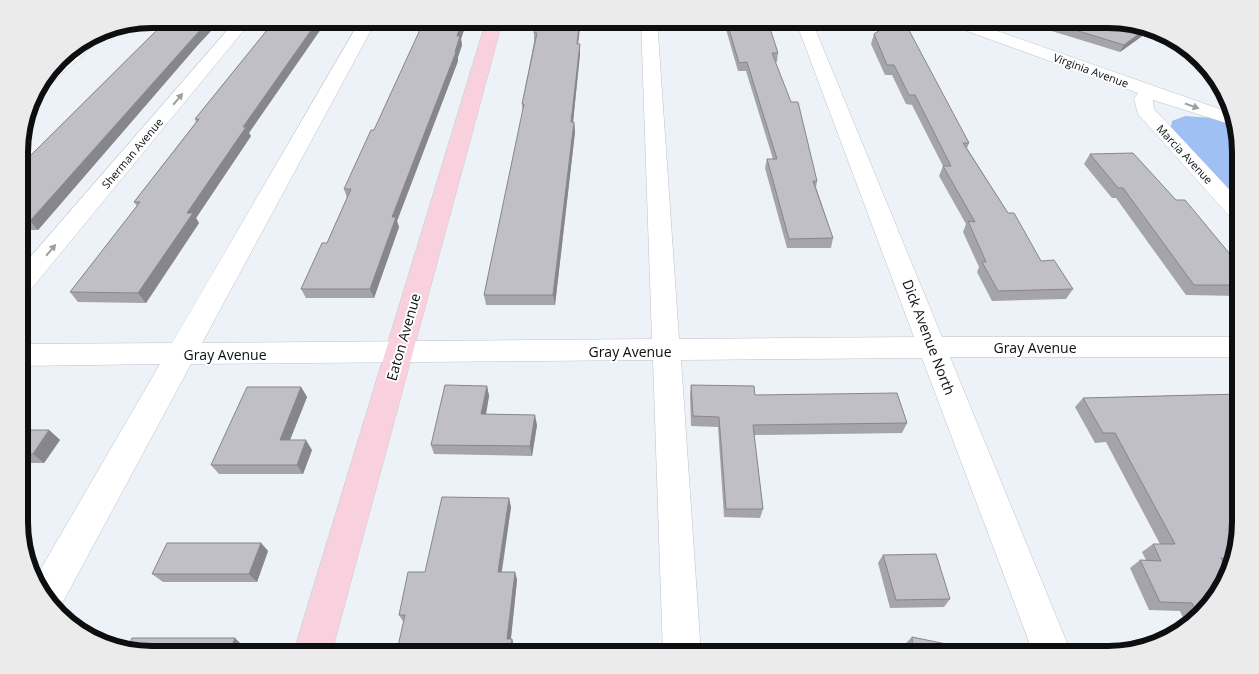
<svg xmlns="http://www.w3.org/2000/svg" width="1259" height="674" font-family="'Open Sans',sans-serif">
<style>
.green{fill:#9fc0f3}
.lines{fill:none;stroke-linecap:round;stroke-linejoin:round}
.minor-casing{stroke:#bec2c9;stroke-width:1}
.major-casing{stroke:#cecfcf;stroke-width:1}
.minor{fill:#fff;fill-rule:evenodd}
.major{fill:#f9d0dd;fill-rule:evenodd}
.wall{fill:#a5a4ab}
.shaded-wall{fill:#86868b}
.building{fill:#c0bfc7;stroke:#86868b}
.oneway{fill:#9e9f9f}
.labels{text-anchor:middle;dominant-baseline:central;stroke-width:4;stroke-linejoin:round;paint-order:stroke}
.far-street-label{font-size:11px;fill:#0c0e10;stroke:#fefefe}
.street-label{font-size:14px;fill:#0c0e10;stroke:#fefefe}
.rim{fill:none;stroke:#0c0e10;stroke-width:6}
</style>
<rect width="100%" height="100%" fill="#edf1f8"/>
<path class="green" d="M1185,116L1213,118L1236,126L1239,134V201L1170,132L1172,121Z"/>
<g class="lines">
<g class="minor-casing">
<g id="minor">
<path d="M237,19H253L28,293L19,296V270Z"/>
<path d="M361,19H377L202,343L652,339L641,19H657L679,339L914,337L795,19H811L942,337H1240V357H950L1072,655H1034L922,358L681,360L701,655H663L653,360L191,364L58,611L41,597L35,579L160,364L20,366L19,344L172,343Z"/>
<path d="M940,19H963L1231,113L1236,126L1153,100L1154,109L1239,200V220L1231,218L1138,114L1134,99L1138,93L942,22Z"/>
<path d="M110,27L109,31L44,90L34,91C54,65 76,34 110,27Z"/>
</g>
</g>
<g class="major-casing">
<path id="major" d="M487,19H503L331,655H293Z"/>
</g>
<use href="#minor" class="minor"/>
<use href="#major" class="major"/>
</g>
<g class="wall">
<path d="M168,19H222L197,46L38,230H19V170L26,163L24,162Z"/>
<path d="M276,19L249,133L251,136L196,218L199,223L146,303L78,302L70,292L137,206L134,202L196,122L195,119Z"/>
<path d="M536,19L578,44L580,54L573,122H574L575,132L555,305H486L484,295L523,113L522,104L534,42V33Z"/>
<path d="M726,19L778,53L777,62H775L817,181L816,187L833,238L831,248H787L765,168L767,159H773L746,71H738L725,26Z"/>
<path d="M1013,19H1108L1152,29L1120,52Z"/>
<path d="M463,26L464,30L461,39L462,45L458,57V61L397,221L399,227L374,298H306L301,289L327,243L347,198L344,189L374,130Z"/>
<path d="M874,34L969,143L967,148L1008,213L1041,261L1073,289L1066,299L992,301L977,272L979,267L963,232L966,224L939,176L943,166L912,105L906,104L892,75H885L871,44Z"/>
<path d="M1090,154L1176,200L1234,259H1240V296L1186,295L1116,198H1112L1084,164Z"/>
<path d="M691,385L755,395L907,423L902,433L754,435L763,509L760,518L724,517L718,427L691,426L690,395Z"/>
<path d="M487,386L489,396L486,415L537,425L532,456L434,454L431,445Z"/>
<path d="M301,387L307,397L290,440L312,450L303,474H219L211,465Z"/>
<path d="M1237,392H1240V523L1230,566H1226V582L1187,626L1180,611L1149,610L1130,568L1140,560H1146L1142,552L1153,544H1160L1106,442L1095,443L1075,407L1083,398L1234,394Z"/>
<path d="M20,430H49L60,440L44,463H20Z"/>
<path d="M511,507L502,572H515L517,580L511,639H512L514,646L404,623L399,615L425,572Z"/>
<path d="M261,543L268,551L257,582H163L152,574Z"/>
<path d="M883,555L950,599L944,607L890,608L878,563Z"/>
<path d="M912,637L966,655H906L905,644Z"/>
</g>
<g class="shaded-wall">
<path d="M210,19H222L197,46L38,230L30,221Z"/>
<path d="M319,19H328L249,133L251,136L196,218L199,223L146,303L138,293L187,213L243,127Z"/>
<path d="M461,19H466L463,26L464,30L461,39L462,45L458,57V61L397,221L399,227L374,298L370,289L392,217L455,52L457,36Z"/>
<path d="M580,19H581L577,54V44Z"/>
<path d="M1147,28L1152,29L1120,52L1124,45Z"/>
<path d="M580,44V54L572,132L571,122Z"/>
<path d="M574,122L575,132L555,305L553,295Z"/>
<path d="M487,386L489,396L484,424L481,414Z"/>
<path d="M301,387L307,397L286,450L280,440Z"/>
<path d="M535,415L537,425L532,456L530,446Z"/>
<path d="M49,430L60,440L44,463L33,454Z"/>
<path d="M306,440L312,450L303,474L297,465Z"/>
<path d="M509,498L511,507L500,580L498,572Z"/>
<path d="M261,543L268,551L257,582L249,574Z"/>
<path d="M515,572L517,580L510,646L507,639Z"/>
<path d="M235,638L243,646L240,655H228Z"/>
<path d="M512,639L514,646L513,655H510Z"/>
</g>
<g class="building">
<path d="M168,19H210L30,221H19V170L27,162H24Z"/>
<path d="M276,19H319L243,127H246L187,213H193L138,293L70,292L140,202H134L199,119H195Z"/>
<path d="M428,19H461V21H462L457,36H460L455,52H456L392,217H396L370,289H301L322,243H327L351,189H344L371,130H374L424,21H427Z"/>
<path d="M536,19H580L577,44H580L571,122H574L553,295H484L524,104H522L537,33H534Z"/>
<path d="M726,19H767L778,53H772L791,102H798L817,181H813L833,238L789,239L767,159H777L747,62L739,63Z"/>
<path d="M897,19H903L969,143H963L1008,213H1014L1041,261L1054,260L1073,289L998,291L982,262H986L968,221L975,222L943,166H951L915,95H909L894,65H887L874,34Z"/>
<path d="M1039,19H1108L1147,28L1124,45Z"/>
<path d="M1133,153L1176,200H1185L1234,259H1240V285H1194L1123,188H1118L1090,154Z"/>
<path d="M445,385L487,386L481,414L535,415L530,446L431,445Z"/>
<path d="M691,385L754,386L755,395L897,393L907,423L753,425L763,509H726L719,417L693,416Z"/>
<path d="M247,387H301L280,440H306L297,465H211Z"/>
<path d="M1237,392H1240V523L1232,558H1221L1229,572L1226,582L1197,615L1192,603L1160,602L1140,560L1161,561L1153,544H1175L1115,433H1103L1083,398L1239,394Z"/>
<path d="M20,430H49L33,454H20Z"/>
<path d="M442,497L509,498L498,572H515L507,639H512L510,655H396L405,615H399L408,572H425Z"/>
<path d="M167,543H261L249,574H152Z"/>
<path d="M936,554L950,599L896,600L883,555Z"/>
<path d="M912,637L966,648V655H913Z"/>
<path d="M132,638H235L228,655H151L127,649Z"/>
</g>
<defs><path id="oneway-solid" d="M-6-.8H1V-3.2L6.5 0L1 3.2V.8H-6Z" transform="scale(1.25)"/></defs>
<g class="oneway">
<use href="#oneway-solid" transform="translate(178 99) rotate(-50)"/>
<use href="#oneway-solid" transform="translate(1192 106) rotate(19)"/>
<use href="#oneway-solid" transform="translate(51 250) rotate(-50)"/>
</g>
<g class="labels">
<g class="far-street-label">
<text transform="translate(1091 70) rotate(20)">Virginia Avenue</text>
<text transform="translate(132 153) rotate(-50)">Sherman Avenue</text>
<text transform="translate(1185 154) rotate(47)">Marcia Avenue</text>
</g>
<g class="street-label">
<text transform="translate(403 337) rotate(-74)">Eaton Avenue</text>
<text transform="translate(929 337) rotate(69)">Dick Avenue North</text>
<text x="1035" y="347">Gray Avenue</text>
<text x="630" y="351">Gray Avenue</text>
<text x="225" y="354">Gray Avenue</text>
</g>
</g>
<path d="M0 0H1259V674H0ZM152 28H1108A124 124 0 0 1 1232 152V522A124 124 0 0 1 1108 646H152A124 124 0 0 1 28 522V152A124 124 0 0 1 152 28Z" fill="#ebebeb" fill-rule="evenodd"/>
<path class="rim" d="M152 28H1108A124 124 0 0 1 1232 152V522A124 124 0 0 1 1108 646H152A124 124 0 0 1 28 522V152A124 124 0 0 1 152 28Z"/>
</svg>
